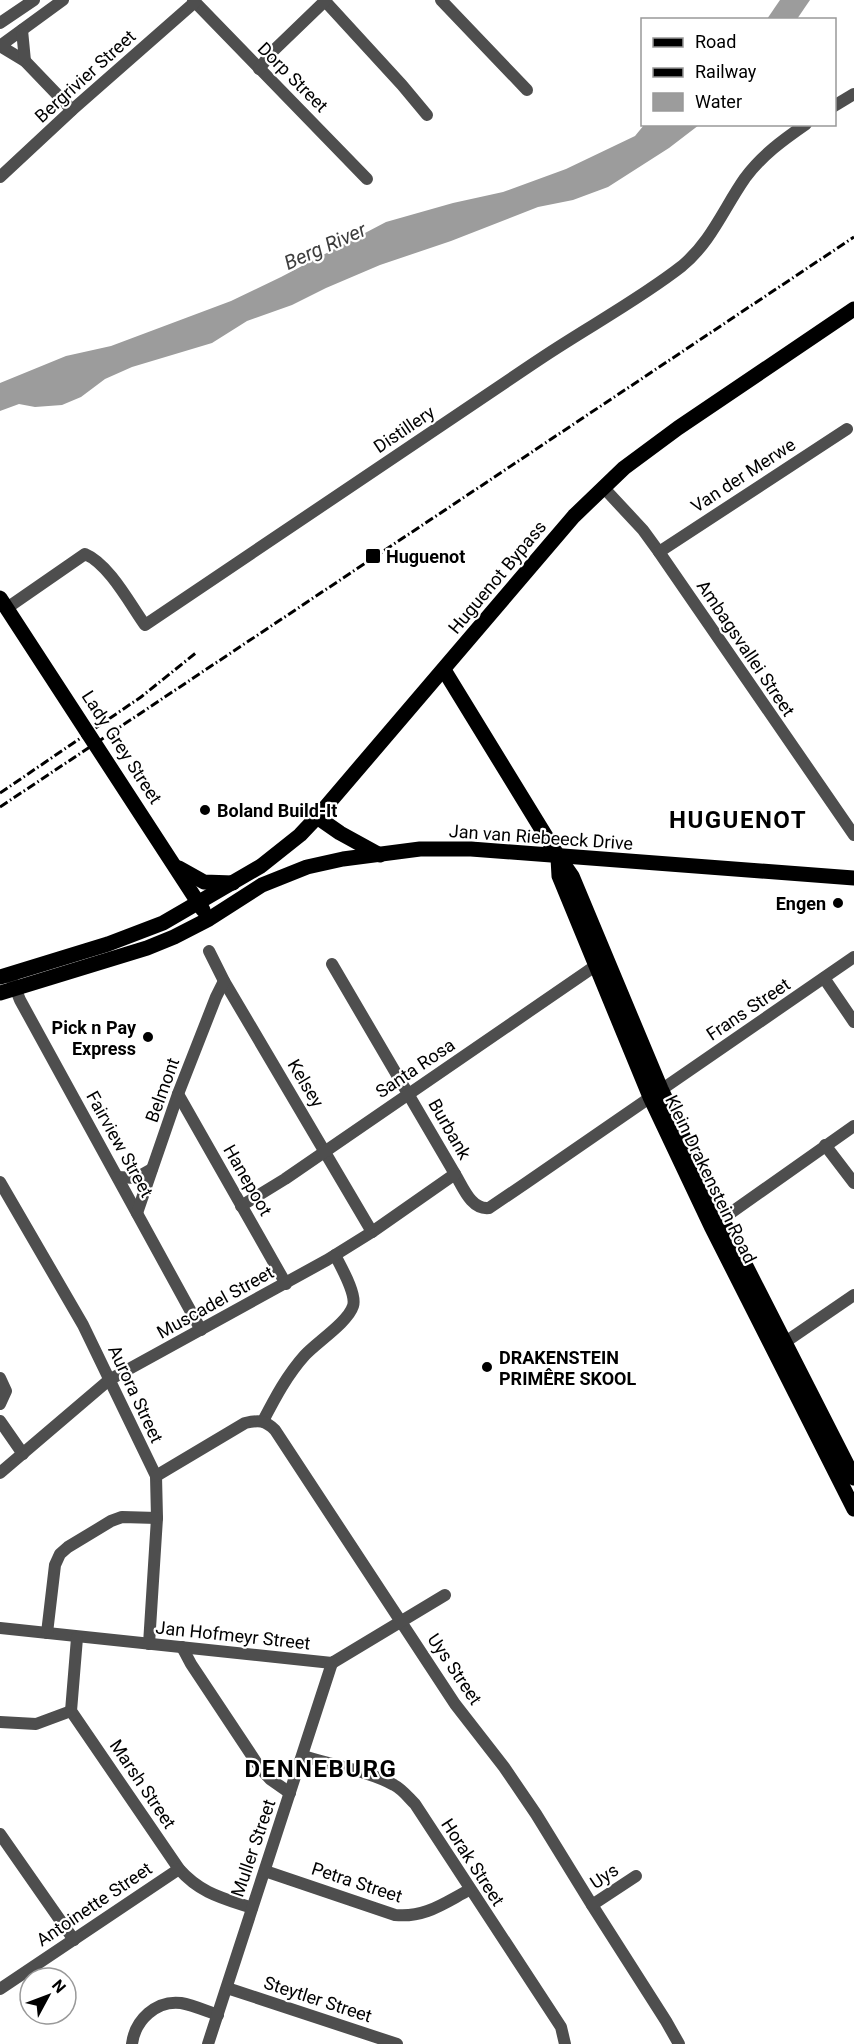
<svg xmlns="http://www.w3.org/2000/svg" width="854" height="2044" font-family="Roboto,sans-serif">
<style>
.water{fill:#9c9c9c}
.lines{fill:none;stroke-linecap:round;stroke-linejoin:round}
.minor{stroke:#4e4e4e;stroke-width:12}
.major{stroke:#000;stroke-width:15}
.rail{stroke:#000;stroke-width:3;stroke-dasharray:9 3 1.5 3;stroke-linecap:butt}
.poi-dot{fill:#000;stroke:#fff;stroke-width:2}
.labels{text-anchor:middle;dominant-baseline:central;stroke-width:4.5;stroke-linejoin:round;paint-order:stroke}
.street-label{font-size:18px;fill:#000;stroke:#fff}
.poi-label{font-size:18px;font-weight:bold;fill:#000;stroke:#fff;text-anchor:start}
.water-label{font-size:20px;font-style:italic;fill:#3d3d3d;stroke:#fff}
.district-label{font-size:24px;font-weight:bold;letter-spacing:1.5px;fill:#000;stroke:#fff}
</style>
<rect width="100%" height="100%" fill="#fff"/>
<g class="water">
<path d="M780,0H810L797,19H767Z"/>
<path d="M644,125H699L669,148L608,187L573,200L538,207L451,241L380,265L326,288L292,305L247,321L212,343L132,367L105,379L81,397L62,405L35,407L19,404L0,411V383L66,356L111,346L231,301L281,277L386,222L453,203L503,192L566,169L635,136Z"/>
</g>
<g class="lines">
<g class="minor">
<path d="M63,0L0,46L25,61L72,110"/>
<path d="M193,0L367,179"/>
<path d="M324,0L402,85L427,115"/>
<path d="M441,0L527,90"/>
<path d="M0,23L34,0"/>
<path d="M22,30L25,61"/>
<path d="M259,69L272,52L326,0"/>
<path d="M834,106L854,94"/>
<path d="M0,177L72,110L195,2"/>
<path d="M603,487L643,530L659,552L854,835"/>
<path d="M659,552L847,429"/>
<path d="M7,608L85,554C109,564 130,604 145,625C275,538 405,451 534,363C582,330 636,302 682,266C711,242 724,208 745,178C762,155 783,140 806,124"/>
<path d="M209,951L224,981L372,1232"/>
<path d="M332,964L455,1174C463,1187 471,1210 489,1208L526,1183L854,957"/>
<path d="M824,978L854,1022"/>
<path d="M12,980L20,1000L201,1330"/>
<path d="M178,1094L286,1284"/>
<path d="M825,1145L854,1183"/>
<path d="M118,1177L136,1178L152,1169"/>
<path d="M0,1182L83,1325L156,1476L157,1518L149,1644"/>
<path d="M241,1206L285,1179L601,962"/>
<path d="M137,1213L178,1094L216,997L224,981"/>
<path d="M715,1224L854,1126"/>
<path d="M778,1347L854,1295"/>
<path d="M0,1378L6,1391L0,1404"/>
<path d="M0,1421L23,1454"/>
<path d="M263,1421C275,1398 287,1375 305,1355C317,1342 348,1322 353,1306C357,1294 341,1267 335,1255"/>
<path d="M0,1473L109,1380L327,1260L372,1232L455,1174"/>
<path d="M156,1476L245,1423C259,1420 265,1420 275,1430L455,1704L504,1767L536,1814L592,1905L666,2021L679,2044"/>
<path d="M0,1628L332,1663L445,1595"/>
<path d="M47,1633L55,1565L60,1554L68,1547L111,1521L122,1517L157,1518"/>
<path d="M77,1638L71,1711L179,1869C200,1893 222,1898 252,1908"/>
<path d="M182,1647L191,1664L260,1768L270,1779L290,1793"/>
<path d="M0,1722L36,1724L71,1711"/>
<path d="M303,1756C329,1764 372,1772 394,1785C402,1789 408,1797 415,1804L561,2027L565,2044"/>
<path d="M0,1834L74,1940"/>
<path d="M265,1871L395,1915C425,1918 444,1903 469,1890"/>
<path d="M592,1905L636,1876"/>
<path d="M227,1988L397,2044"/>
<path d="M0,1989L179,1869"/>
<path d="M132,2044C135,2020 156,2000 181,2003C193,2005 206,2011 218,2015"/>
<path d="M208,2044L332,1663"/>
</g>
<g class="major">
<path d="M0,598L203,910"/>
<path d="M444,670L558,856L572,876L661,1089L722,1219L854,1478"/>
<path d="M317,817L340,833L380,855"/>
<path d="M558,858L559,876L650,1097L711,1226L854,1509"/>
<path d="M179,868L204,882L233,883"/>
<path d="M0,977L108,944L163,923L261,866L300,835L317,817L574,516L624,468L678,428L854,309"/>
<path d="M0,993L147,948L174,937L209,919L262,885L307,867L343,859L420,849H471L854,878"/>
</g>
<g class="rail">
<path d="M0,793L141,697L197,652"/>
<path d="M0,807L854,237"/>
</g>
</g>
<g class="poi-dot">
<rect x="365" y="548" width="16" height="16" rx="3"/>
<circle cx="205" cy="810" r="6"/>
<circle cx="838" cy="903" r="6"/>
<circle cx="148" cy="1037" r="6"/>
<circle cx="487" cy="1367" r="6"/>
</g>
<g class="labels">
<g class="street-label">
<text transform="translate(85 76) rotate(-42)">Bergrivier Street</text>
<text transform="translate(293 77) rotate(45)">Dorp Street</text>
<text transform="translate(404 429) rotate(-34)">Distillery</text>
<text transform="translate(743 475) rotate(-33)">Van der Merwe</text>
<text transform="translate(497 577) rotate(-50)">Huguenot Bypass</text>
<text transform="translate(746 648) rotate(56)">Ambagsvallei Street</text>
<text transform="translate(122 747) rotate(57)">Lady Grey Street</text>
<text transform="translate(541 837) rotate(4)">Jan van Riebeeck Drive</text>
<text transform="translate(748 1009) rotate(-34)">Frans Street</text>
<text transform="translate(415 1068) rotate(-34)">Santa Rosa</text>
<text transform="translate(306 1083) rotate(59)">Kelsey</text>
<text transform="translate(162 1090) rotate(-70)">Belmont</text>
<text transform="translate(450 1129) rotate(60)">Burbank</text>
<text transform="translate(120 1144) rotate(61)">Fairview Street</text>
<text transform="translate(711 1179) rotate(64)">Klein Drakenstein Road</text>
<text transform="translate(248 1180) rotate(60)">Hanepoot</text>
<text transform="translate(215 1302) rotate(-29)">Muscadel Street</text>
<text transform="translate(136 1394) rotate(65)">Aurora Street</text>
<text transform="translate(233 1635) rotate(6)">Jan Hofmeyr Street</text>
<text transform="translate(455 1669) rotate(56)">Uys Street</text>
<text transform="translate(143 1784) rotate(56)">Marsh Street</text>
<text transform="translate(253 1848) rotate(-71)">Muller Street</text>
<text transform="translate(473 1862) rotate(57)">Horak Street</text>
<text transform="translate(604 1876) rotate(-34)">Uys</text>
<text transform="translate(357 1882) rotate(18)">Petra Street</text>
<text transform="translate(94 1904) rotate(-34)">Antoinette Street</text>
<text transform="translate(318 1999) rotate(18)">Steytler Street</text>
</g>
<g class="poi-label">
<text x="386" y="556">Huguenot</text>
<text x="217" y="810">Boland Build-It</text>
<text x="826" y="903" text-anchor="end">Engen</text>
<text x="136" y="1027" text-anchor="end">Pick n Pay<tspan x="136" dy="21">Express</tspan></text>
<text x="499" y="1357">DRAKENSTEIN<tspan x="499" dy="21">PRIMÊRE SKOOL</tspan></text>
</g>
<g class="water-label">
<text transform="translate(325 246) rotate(-24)">Berg River</text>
</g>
<g class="district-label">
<text x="738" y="820">HUGUENOT</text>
<text x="321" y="1769">DENNEBURG</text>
</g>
</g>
<rect x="641" y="18" width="195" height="108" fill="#ffffff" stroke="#999999" stroke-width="1.5"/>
<rect x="653" y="38" width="30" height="9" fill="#000000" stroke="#999999" stroke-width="1.5"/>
<text x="695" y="48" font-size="18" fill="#000000">Road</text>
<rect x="653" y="68" width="30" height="9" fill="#000000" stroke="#999999" stroke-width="1.5"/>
<text x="695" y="78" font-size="18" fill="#000000">Railway</text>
<rect x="653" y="93" width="30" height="18" fill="#9c9c9c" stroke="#999999" stroke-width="1.5"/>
<text x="695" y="108" font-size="18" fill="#000000">Water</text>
<g transform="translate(48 1996) rotate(49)"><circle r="28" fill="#ffffff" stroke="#999999" stroke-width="1.5"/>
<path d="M0-4.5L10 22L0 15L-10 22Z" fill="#000000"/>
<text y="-9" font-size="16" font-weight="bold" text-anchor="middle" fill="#000000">N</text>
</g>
</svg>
